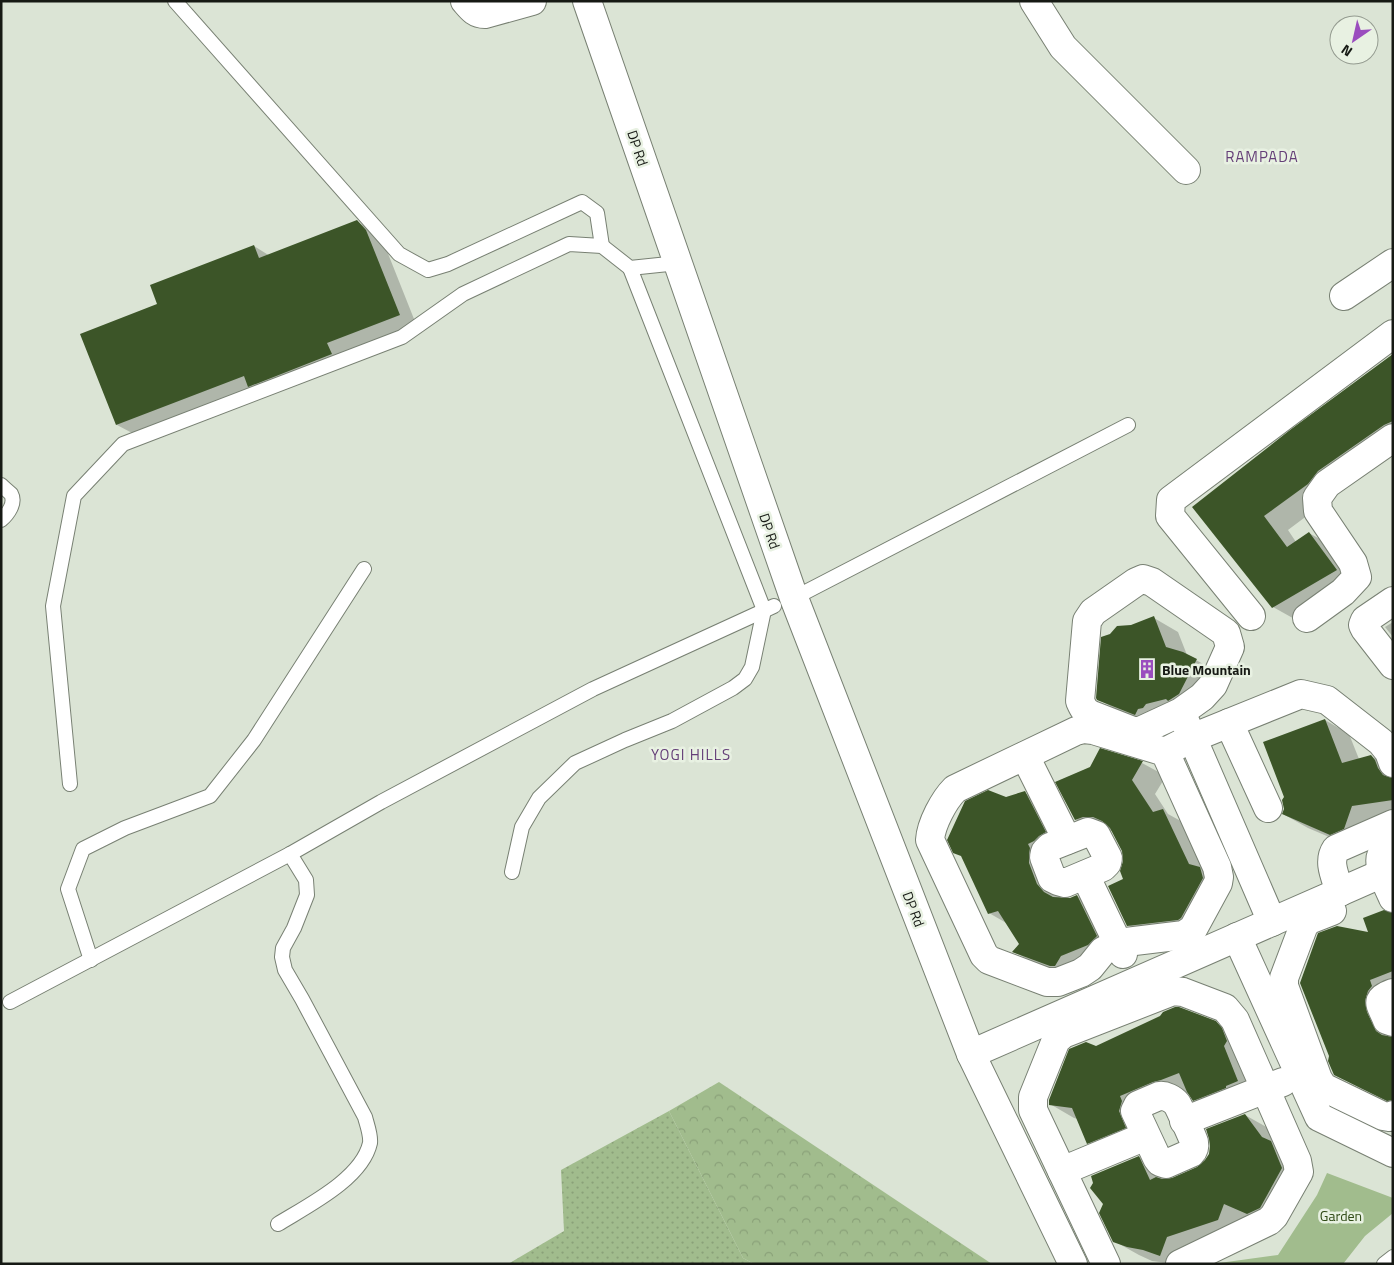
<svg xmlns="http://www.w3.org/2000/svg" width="1394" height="1265" font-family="'Titillium Web',sans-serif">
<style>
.grass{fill:url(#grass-dots)}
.forest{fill:url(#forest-crowns)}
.green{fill:#a1bc8d}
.shadow{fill:#0003}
.building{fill:#3c5528}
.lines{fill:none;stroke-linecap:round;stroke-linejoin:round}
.service-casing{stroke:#788073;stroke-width:16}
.minor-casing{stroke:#788073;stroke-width:30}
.service{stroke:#fff;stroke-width:14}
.minor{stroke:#fff;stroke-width:28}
.labels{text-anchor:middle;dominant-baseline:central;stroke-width:5;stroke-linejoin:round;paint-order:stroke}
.street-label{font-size:14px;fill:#161914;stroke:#e8f1e2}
.poi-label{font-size:14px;font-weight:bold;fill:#161914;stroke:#e8f1e2;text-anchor:start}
.park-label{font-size:14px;fill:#2d4813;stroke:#e8f1e2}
.neighbourhood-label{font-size:15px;letter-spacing:1px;fill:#653f78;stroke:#e8f1e2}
</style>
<defs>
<pattern id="grass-dots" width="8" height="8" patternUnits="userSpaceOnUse" patternTransform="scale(1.25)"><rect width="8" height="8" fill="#a1bc8d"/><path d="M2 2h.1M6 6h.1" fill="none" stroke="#8aa179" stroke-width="1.8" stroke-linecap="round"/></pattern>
<pattern id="forest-crowns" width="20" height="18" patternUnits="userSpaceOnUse" patternTransform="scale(1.25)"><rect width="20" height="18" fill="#a1bc8d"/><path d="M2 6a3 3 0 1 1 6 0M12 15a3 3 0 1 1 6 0" fill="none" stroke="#8aa179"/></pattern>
</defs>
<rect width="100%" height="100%" fill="#dbe4d5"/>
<path class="grass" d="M669,1111L743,1258L754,1264H508L564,1231L561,1170Z"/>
<path class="forest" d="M719,1082L992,1264H754L743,1258L669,1111Z"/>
<path class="green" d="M1327,1173L1393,1198V1213L1365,1236L1343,1264H1212L1278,1255L1317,1195Z"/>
<g class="shadow">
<path d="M357,222L374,231L383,241L416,324L134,434L117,425L159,304L254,246L270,256Z"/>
<path d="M1393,355V450L1332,497L1288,530L1296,542L1309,533L1334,547L1360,584L1298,621L1273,607L1194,507Z"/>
<path d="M1154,618L1178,632L1187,655L1221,674L1159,728L1122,713L1098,699L1131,627Z"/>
<path d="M1393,622V637L1385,627Z"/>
<path d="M1325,720L1349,734L1359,759L1371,756L1393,769V817L1355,848L1308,828L1283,814Z"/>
<path d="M1142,763L1166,776L1155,794L1168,814L1188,825L1212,875L1203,933L1152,939L1128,925L1123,850L1113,831H1108L1100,834L1076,820Z"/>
<path d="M1025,793L1050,807L1058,855L1053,877L1061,898L1071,899L1077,896L1101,910L1121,951L1075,980L1038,965L1014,952L1021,944L1008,924L989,913L1006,798Z"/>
<path d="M1393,917V1104L1360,1088L1335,1074L1370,933Z"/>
<path d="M1215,1022L1240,1037L1262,1095L1218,1114L1194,1100L1189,1092L1144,1110L1112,1157L1088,1143L1078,1119L1074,1118L1050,1104L1096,1048Z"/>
<path d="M1245,1115L1270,1129L1295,1157L1273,1227L1168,1263L1152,1261L1139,1255L1114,1241L1139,1157L1163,1171L1167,1180L1198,1168Z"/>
</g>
<g class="building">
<path d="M357,220L366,230L400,315L327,343L332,354L248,387L244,376L116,425L80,334L157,304L150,285L254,245L259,258Z"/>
<path d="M1393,354V421L1384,425L1318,471L1308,484L1264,516L1287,547L1309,532L1337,570L1272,608L1192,507L1290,430Z"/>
<path d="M1154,616L1166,647L1183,652L1197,659L1179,694L1168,701L1166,699L1146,704L1143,708L1138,709L1135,715L1097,700L1096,698L1101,637L1110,634L1117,626L1131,625Z"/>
<path d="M1325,719L1342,763L1371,755L1375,760L1378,768L1383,775L1392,778L1393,780V800L1352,806L1344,829L1330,835L1282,814L1284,809L1282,800L1284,797L1263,742Z"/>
<path d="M1100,748L1143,761L1132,780L1153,812L1163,809L1189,864L1200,867L1203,878L1181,918L1178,920L1127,926L1108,886L1123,879L1120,871L1123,861L1122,851L1110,828L1102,821L1093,817H1083L1075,820L1055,782L1090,767Z"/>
<path d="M988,790L1006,797L1025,791L1046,832L1039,836L1034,841L1028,844L1030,848L1029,854V863L1037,884L1044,892L1053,897L1070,898L1077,895L1097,936L1088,945L1061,956L1055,966H1050L1012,952L1019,944L998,911L988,914L961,856L953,853L947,840L965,801Z"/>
<path d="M1384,910L1393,913V971L1370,980L1372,986L1368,991L1365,1001L1367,1012L1376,1031L1382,1035L1393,1037V1100L1387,1101L1334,1075L1328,1061L1329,1056L1300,983L1318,933L1337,926L1368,932L1363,918Z"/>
<path d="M1175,1007H1179L1216,1021L1222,1028L1227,1041L1224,1046L1238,1081L1226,1086V1088L1193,1101L1187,1092L1179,1073L1161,1080L1153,1082L1120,1096L1122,1101L1119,1111L1126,1128L1087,1144L1072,1108L1049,1105V1100L1069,1049L1086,1042L1096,1046L1160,1016L1163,1012Z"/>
<path d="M1245,1114L1262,1137L1271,1141L1282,1168L1260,1208L1247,1214L1224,1204L1218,1220L1167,1237L1160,1256L1143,1250L1127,1247L1113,1242L1099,1213L1103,1204L1090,1188L1093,1183L1091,1176L1139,1156L1150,1180L1156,1177L1162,1179L1172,1178L1197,1167L1205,1160L1209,1154L1210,1146L1209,1139L1206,1129Z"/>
</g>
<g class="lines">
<g class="service-casing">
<g id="service">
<path d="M175,1L399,254L428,270L448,264L582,202L597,213L602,246"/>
<path d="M1,485C4,488 8,491 11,494C16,503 8,514 1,520"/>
<path d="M794,598L1128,425"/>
<path d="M70,784L53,606L74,496L123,444L402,337L463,294L569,244L602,246L630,268L678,263"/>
<path d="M512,872L522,827L539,798L575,763L625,740L672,721L733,688L745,679L752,667L764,610L630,268"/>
<path d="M91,960L68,889L83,849L125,828L210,796L254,740L364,569"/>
<path d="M10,1002L290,854L381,802L593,689L774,606"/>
<path d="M278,1224C307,1206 362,1179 370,1143C371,1135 367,1125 365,1117L302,999L285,970L282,957L283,948L294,928L307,895L306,880L290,854"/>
<path d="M1384,1264L1393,1257"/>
</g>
</g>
<g class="minor-casing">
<g id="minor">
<path d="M465,1C471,8 475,14 485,14L532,1"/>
<path d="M587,1L794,598L971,1054L1073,1264"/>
<path d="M1034,1L1063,47L1186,170"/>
<path d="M1344,296L1393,263"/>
<path d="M1143,579L1152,582L1226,633L1230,647L1213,685L1202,697L1181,712L1140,731H1133L1092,715C1085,712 1083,708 1080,701L1087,621L1093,612L1136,582Z"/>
<path d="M1393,601L1365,620L1363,625L1365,629L1393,665"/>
<path d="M1251,616L1170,516L1171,500L1393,334"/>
<path d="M1307,618L1343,592L1357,577L1353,563L1318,511L1317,498L1327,484L1393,438"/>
<path d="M1185,721L1272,922"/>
<path d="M1229,723L1268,808"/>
<path d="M1084,729L1093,730L1165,752L1217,867L1219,877L1218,883L1193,929L1184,935L1118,943L1103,951L1090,967L1081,973L1058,982H1047L989,960L984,955L930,840C931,824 944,800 955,789L1076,731Z"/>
<path d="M1165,752L1192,738L1301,694L1327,700L1381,742L1389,752L1393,763"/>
<path d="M1025,756L1067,840"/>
<path d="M1088,832L1096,835L1108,858L1107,863L1103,867L1065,883L1058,881L1052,878L1044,857L1045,852L1050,847Z"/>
<path d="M1393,846C1388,848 1383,851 1381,856C1377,865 1389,889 1393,898"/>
<path d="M1085,875L1123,954"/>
<path d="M1340,892C1336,878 1327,862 1336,849L1393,824"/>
<path d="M1332,911L1309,920L1304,925L1284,978V986L1318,1079L1323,1087L1383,1116L1389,1117L1393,1115"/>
<path d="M1237,937L1319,1117L1393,1153"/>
<path d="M1393,993C1373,1000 1381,1004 1387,1020L1393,1022"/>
<path d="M971,1054L1383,873"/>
<path d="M1159,1096C1165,1095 1173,1099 1177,1104C1179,1107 1193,1138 1194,1142C1195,1147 1194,1150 1191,1153L1166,1164L1160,1162L1157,1158L1135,1111L1138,1105Z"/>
<path d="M1184,1121L1283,1082"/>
<path d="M1062,1171L1146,1136"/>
<path d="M1106,1264L1033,1110V1097L1056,1040L1063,1034L1173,991L1183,992L1225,1008L1235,1020L1297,1161L1299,1172L1274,1216L1269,1221L1180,1264"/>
</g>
</g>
<use href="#service" class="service"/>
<use href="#minor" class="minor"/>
</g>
<defs>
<g id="building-bare" transform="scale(1.5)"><path d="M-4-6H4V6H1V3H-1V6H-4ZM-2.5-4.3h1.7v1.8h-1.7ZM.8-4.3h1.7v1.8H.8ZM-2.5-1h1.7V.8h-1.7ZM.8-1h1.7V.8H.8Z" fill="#9a4dbe" stroke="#e8f1e2" stroke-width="2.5" paint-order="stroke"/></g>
</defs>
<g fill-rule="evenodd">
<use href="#building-bare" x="1147" y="669"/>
</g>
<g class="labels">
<g class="street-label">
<text transform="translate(638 148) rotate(71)">DP Rd</text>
<text transform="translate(770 531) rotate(71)">DP Rd</text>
<text transform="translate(914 909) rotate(69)">DP Rd</text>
</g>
<g class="poi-label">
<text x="1162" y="669">Blue Mountain</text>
</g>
<g class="park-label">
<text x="1341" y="1215">Garden</text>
</g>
<g class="neighbourhood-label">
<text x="1262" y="156">RAMPADA</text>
<text x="691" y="754">YOGI HILLS</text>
</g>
</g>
<rect width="1394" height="1265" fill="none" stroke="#161914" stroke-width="5"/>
<g transform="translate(1354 40) rotate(214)"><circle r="24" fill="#e8f1e2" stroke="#949b90"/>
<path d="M0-4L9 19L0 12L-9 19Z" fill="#9a4dbe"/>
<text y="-8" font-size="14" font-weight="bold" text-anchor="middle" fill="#161914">N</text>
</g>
</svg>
